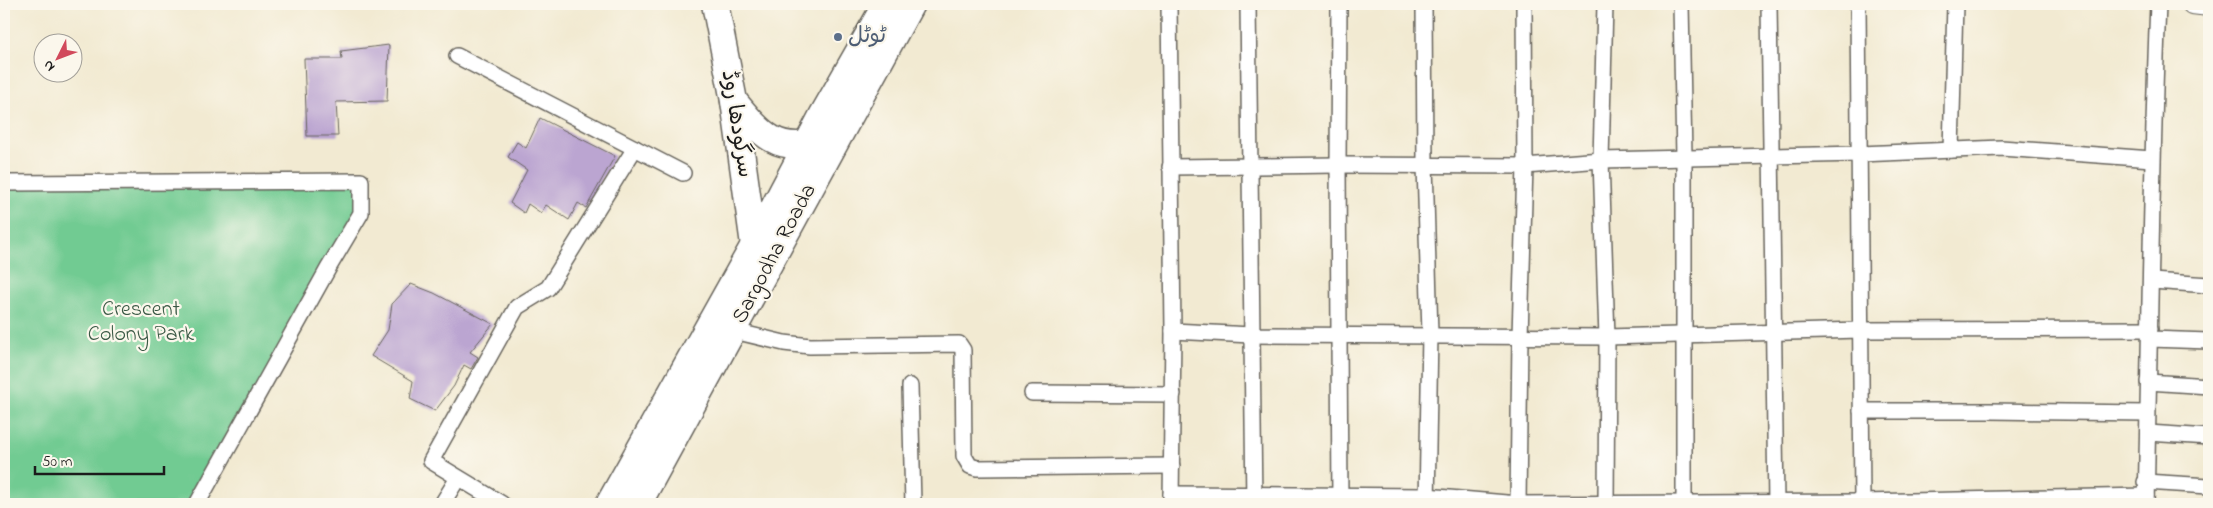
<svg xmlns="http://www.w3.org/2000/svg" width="2213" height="508" font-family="'Indie Flower','Playpen Sans Arabic',sans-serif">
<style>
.green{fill:#71cb92;stroke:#467457}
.building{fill:#bba5d1}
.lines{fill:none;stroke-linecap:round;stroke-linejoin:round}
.street-casing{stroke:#67645c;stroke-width:18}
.secondary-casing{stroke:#67645c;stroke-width:22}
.highway-casing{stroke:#67645c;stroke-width:29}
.street{stroke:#fff;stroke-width:15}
.secondary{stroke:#fff;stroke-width:20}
.highway{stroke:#fff;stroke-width:26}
.service-dot{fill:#5c6f8a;stroke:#fbf7ec;stroke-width:2}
.labels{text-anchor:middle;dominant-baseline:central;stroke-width:4.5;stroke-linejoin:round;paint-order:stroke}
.service-label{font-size:22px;fill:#4e5e75;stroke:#fbf7ec;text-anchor:start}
.street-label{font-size:22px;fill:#1c1c1c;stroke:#fbf7ec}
.park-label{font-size:22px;fill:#3a5945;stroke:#fbf7ec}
</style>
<rect width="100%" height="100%" fill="#fbf7ec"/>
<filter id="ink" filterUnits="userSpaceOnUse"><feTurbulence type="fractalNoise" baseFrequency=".02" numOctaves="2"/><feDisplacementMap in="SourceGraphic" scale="10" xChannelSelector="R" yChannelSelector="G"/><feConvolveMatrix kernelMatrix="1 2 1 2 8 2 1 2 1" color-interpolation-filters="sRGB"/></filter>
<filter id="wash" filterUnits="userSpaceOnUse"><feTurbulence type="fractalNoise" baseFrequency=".0096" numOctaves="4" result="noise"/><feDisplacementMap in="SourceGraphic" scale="20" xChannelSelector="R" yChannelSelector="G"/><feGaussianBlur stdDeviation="1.12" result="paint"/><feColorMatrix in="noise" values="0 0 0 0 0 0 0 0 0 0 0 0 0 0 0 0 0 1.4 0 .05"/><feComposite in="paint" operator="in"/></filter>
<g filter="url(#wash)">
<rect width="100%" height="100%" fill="#f2ead2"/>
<path class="green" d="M361,182V213L197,504H4V183Z"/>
<g id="blocks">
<g class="building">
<path d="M389,45L387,101L336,102L338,136H307L304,59H342L341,51Z"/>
<path d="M540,118L615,156L586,208L578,203L569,220L546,205L541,213L528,204L524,213L510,203L527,170L508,157L517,142L526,148Z"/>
<path d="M411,284L434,293L493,324L470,352L478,357L471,369L464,365L454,386L435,411L410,399L413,381L371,356L388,330L392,304Z"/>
</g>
</g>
</g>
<g filter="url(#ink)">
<use href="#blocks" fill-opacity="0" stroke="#67645c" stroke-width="1"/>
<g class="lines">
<g class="street-casing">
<g id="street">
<path d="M1169,4L1173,331L1171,502"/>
<path d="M1248,4L1254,504"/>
<path d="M1339,4L1338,165L1340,504"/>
<path d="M1424,4L1425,165L1430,334L1427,504"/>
<path d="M1605,4L1601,160L1607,337L1606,504"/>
<path d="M1681,4L1684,157V504"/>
<path d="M1769,4L1776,504"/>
<path d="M1858,4L1862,504"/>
<path d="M457,56L683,173"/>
<path d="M1951,150L1955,4"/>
<path d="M1170,167L1338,165L1525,166L1601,160L1860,154L2001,148L2152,159"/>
<path d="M4,183L361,181V213L329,267L197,504"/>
<path d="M2152,281L2209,285"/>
<path d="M734,331L784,343L810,346L959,344L963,350L964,456L970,466L977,468L1172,466"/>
<path d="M1173,331L1251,335L1607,337L1860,330L2150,329"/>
<path d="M2150,339L2209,341"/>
<path d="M2148,382L2209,386"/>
<path d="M910,386L913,504"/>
<path d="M1032,393L1173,394"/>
<path d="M1861,411H1990L2147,413"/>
<path d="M2148,433L2209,437"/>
<path d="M2145,482L2209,486"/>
<path d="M1171,494L1426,496L1518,504L1862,502L2146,496"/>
<path d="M442,504L458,478"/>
<path d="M502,504L431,461L517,307L548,288L635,148"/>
<path d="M1518,504L1520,336L1525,166L1524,4"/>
<path d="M2146,504C2150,337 2151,171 2158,4"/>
</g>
</g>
<g class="secondary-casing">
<path id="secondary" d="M2192,4L2209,6"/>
</g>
<g class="highway-casing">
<g id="highway">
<path d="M715,4L734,101L754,245"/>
<path d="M734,101C759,131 776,155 819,141"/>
<path d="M609,504L754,245L822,116L886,4"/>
<path d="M638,504L911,4"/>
</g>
</g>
<use href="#street" class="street"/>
<use href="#secondary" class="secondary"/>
<use href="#highway" class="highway"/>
</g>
</g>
<circle class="service-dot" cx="838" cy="37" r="5"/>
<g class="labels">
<g class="service-label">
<text x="848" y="37">ٹوٹل</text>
</g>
<g class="street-label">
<text transform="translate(736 124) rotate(81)">سرگودھا روڈ</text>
<text transform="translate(775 254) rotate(-62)">Sargodha Roada</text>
</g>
<g class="park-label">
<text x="141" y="310">Crescent<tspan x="141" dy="25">Colony Park</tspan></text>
</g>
</g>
<rect width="2213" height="508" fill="none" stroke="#fbf7ec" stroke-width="20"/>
<g transform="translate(58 58) rotate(228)"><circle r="24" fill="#fbf7ec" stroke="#a29f99"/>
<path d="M0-4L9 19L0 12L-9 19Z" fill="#d1495b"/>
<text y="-8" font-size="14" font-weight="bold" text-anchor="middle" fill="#1c1c1c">N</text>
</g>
<path d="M35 466v8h129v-8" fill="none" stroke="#1c1c1c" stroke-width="2.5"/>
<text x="42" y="466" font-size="15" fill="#1c1c1c" stroke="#fbf7ec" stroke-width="4" paint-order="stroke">50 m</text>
</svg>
